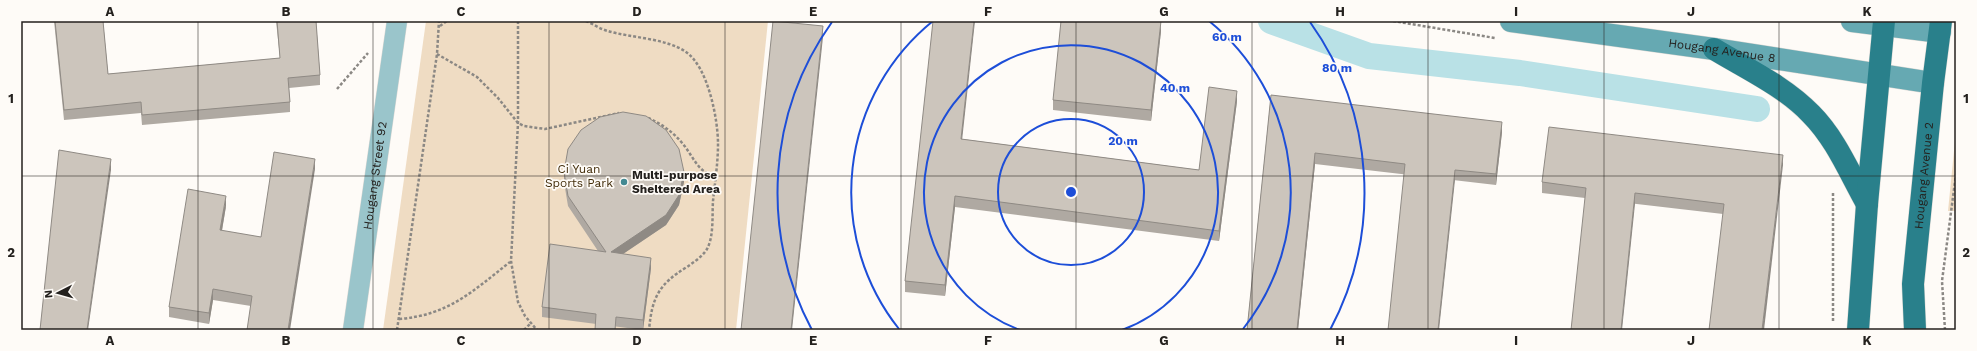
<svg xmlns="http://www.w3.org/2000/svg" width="1977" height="351" font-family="'Work Sans',sans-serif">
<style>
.green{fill:#efdcc3}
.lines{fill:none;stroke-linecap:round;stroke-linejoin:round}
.canal{stroke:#b9e1e6;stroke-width:26}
.street-casing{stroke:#dbd8d4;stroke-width:21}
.secondary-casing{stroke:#dbd8d4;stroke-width:23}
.highway-casing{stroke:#dbd8d4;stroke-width:23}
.path{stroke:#8b8884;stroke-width:2.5;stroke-dasharray:3 2;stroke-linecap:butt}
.street{stroke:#9ac5cb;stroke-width:20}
.secondary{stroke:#66a9b2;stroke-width:22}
.highway{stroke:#29808b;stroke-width:22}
.wall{fill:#afa9a2}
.shaded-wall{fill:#8f8a84}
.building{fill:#ccc5bc;stroke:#8f8a84}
.grid{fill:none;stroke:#24211e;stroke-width:1;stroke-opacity:0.55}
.ring{fill:none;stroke:#1d4ed8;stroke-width:2}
.poi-dot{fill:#428992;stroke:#fefbf7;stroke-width:1.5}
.labels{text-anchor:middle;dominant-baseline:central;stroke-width:3.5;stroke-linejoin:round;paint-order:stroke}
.street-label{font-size:12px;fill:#24211e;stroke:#fefbf7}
.park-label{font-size:12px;fill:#432e0b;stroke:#fefbf7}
.poi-label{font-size:12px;font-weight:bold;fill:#24211e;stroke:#fefbf7;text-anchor:start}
.centre{fill:#1d4ed8;stroke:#fefbf7;stroke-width:2}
.ring-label{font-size:12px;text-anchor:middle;font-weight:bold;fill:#1d4ed8;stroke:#fefbf7;stroke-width:3.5;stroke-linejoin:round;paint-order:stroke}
.neatline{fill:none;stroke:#24211e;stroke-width:1.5}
.grid-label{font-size:13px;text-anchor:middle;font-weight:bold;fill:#24211e}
</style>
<rect width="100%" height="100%" fill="#fefbf7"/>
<g class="green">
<path d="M426,21H768L736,330H383Z"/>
<path d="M1956,131V211H1948Z"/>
</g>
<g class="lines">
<path class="canal" d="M1271,21L1369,56L1520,73L1757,109"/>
<g class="street-casing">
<g id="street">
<path id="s1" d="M353,330L397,21"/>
</g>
</g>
<g class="secondary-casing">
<g id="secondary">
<path id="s2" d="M1511,21L1714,49L1933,83"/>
<path d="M1852,21L1940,32"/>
</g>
</g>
<g class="highway-casing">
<g id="highway">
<path d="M1714,49C1747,69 1784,86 1811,114C1836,139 1850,174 1867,204"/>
<path d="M1858,330L1867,204L1884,21"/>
<path id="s3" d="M1915,330L1913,284L1933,83L1941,21"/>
</g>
</g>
<g class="path">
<path d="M518,21V123L511,261L518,302L525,316L537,330"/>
<path d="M586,21C593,24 600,29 608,31C631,38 666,38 686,52C708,67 718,119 718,144C718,163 715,182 713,201C712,216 714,236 707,249C702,257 694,262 687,267C659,284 652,297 649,330"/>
<path d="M1393,21L1495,38"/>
<path d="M440,26L447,21"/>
<path d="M437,54L477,77L498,98L518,123L524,126L545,129L619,113"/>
<path d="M337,89L368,53"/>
<path d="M648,118C662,124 673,132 683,144C693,156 698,173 715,176"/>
<path d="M1833,193V322"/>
<path d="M399,319C449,315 473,291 510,262"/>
<path d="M397,330L437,54L439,21"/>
<path d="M524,330L531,323"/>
<path d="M1945,330L1942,281L1956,174"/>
</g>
<use href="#street" class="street"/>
<use href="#secondary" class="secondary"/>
<use href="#highway" class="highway"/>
</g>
<g class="wall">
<path d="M54,21H103L108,74L280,58L276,21H316L320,75V85L289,88L290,102V112L142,125L141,113L64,120Z"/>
<path d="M1161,31L1151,121L1053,110V100Z"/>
<path d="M1271,95L1502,132L1496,185L1315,164L1298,330H1247Z"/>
<path d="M1237,101L1219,241L955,207L945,296L905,292V281L962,139L1199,170Z"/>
<path d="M1783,165L1723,214L1542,193V182Z"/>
<path d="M315,169L251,306L213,300L209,324L169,317V307L226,206L222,231L261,237Z"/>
<path d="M564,172L684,182L679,205L666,225L623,254L651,268L643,330L542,317V307L598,251L568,206L564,182Z"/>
</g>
<g class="shaded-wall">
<path d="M974,21H975L961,150V139Z"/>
<path d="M1161,21V31L1151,121V110Z"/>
<path d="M823,26V37L792,330H791Z"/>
<path d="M1237,91V101L1219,241V231Z"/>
<path d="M1502,122V132L1496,185V174Z"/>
<path d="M1315,153V164L1298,330H1297Z"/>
<path d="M1783,155V165L1764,330H1762Z"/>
<path d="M111,159V170L88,330H87Z"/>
<path d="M315,159V169L290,330H288Z"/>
<path d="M1455,170V180L1439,330H1438Z"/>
<path d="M684,172V182L679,205L666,225L611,262V252Z"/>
<path d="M1635,193V204L1622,330H1621Z"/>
<path d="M226,196V206L220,241V230Z"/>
<path d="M955,196V207L945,296V285Z"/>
<path d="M651,258V268L643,330V320Z"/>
<path d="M213,289V300L209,324V313Z"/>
</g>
<g class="building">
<path d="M55,21H103L108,74L280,58L277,21H316L320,75L288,78L290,102L142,115L141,102L64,110Z"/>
<path d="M773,21L823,26L791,330H741Z"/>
<path d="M933,21H974L961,139L1199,170L1209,87L1237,91L1219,231L955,196L945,285L905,281Z"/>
<path d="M1061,21H1161L1151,110L1053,100Z"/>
<path d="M1271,95L1502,122L1496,174L1455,170L1438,330H1388L1405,164L1315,153L1297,330H1247Z"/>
<path d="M623,112L646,116L666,130L679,149L684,172L679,195L666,215L611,252L651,258L643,320L616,317L615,330H595L596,314L542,307L550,244L606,252L568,196L564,172L568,149L581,130L600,117Z"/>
<path d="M1549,127L1783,155L1762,330H1709L1724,204L1635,193L1621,330H1571L1586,188L1542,182Z"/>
<path d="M59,150L111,159L87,330H40Z"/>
<path d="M274,152L315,159L288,330H247L252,296L213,289L209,313L169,307L188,189L226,196L220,230L261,237Z"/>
</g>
<path class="grid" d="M198,21V330M373,21V330M549,21V330M725,21V330M901,21V330M1076,21V330M1252,21V330M1428,21V330M1604,21V330M1779,21V330M21,176H1956"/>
<g class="ring">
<circle cx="1071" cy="192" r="73"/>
<path d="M1020 330A147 147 0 1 1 1122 330"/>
<path d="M899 329A220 220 0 0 1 933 21M1209 21A220 220 0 0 1 1243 329"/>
<path d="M812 330A293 293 0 0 1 832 22M1310 22A293 293 0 0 1 1330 330"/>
</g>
<circle class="poi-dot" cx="624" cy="182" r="4"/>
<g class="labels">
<g class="street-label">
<text stroke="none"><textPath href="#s2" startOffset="213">Hougang Avenue 8</textPath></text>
<text stroke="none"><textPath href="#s1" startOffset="156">Hougang Street 92</textPath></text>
<text stroke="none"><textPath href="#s3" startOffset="155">Hougang Avenue 2</textPath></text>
</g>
<g class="park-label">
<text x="579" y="169">Ci Yuan<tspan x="579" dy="14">Sports Park</tspan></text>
</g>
<g class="poi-label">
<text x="632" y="175">Multi-purpose<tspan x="632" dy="14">Sheltered Area</tspan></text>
</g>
</g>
<circle cx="1071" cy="192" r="6" class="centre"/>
<g class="ring-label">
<text x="1227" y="41">60 m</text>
<text x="1337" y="72">80 m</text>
<text x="1175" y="92">40 m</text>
<text x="1123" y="145">20 m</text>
</g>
<rect width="1977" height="351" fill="none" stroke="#fefbf7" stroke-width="44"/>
<g transform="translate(58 293) rotate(264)" stroke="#fefbf7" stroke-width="3" paint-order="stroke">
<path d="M0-3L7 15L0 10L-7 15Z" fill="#24211e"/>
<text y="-6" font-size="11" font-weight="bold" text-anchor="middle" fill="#24211e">N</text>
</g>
<rect x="22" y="22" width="1933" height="307" class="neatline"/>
<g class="grid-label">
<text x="110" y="16">A</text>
<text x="286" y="16">B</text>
<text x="461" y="16">C</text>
<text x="637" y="16">D</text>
<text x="813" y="16">E</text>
<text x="988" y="16">F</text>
<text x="1164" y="16">G</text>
<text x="1340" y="16">H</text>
<text x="1516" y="16">I</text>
<text x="1691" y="16">J</text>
<text x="1867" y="16">K</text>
<text x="11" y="103">1</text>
<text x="1966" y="103">1</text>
<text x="11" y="257">2</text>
<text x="1966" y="257">2</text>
<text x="110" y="345">A</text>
<text x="286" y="345">B</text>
<text x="461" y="345">C</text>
<text x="637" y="345">D</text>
<text x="813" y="345">E</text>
<text x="988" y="345">F</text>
<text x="1164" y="345">G</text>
<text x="1340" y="345">H</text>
<text x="1516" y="345">I</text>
<text x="1691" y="345">J</text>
<text x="1867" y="345">K</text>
</g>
</svg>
